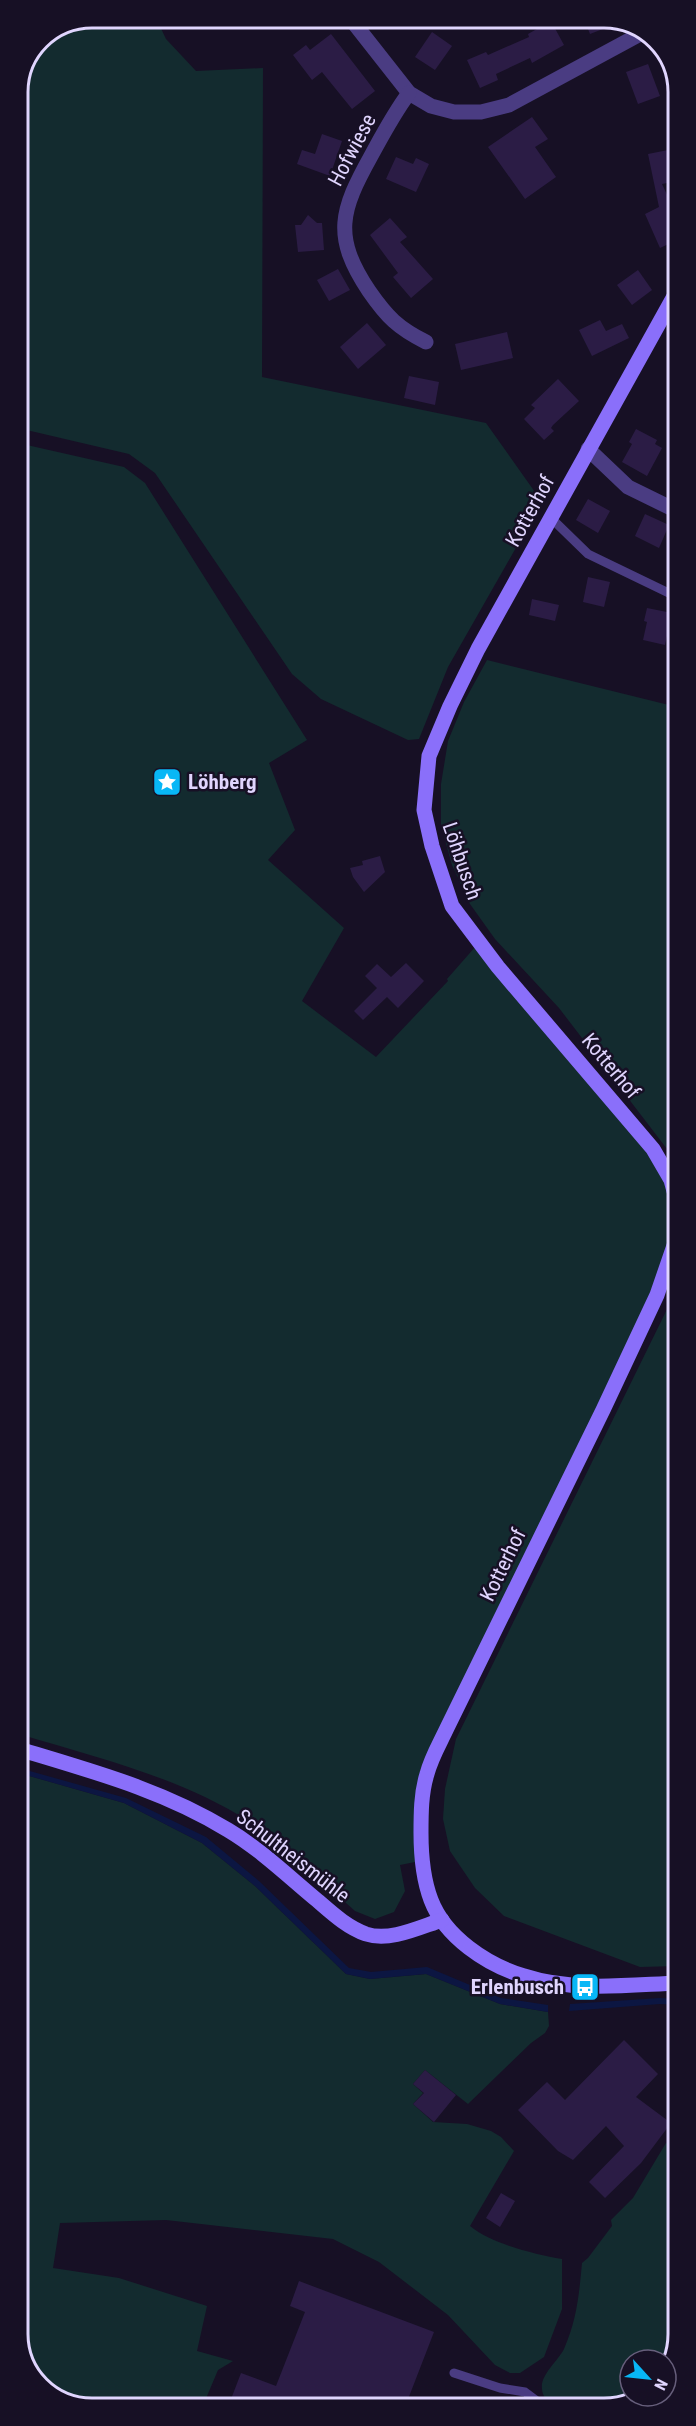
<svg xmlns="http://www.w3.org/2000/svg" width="696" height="2426" font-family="'Roboto Condensed',sans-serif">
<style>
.green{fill:#132b2f}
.water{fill:#0c1642}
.building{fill:#2b1c45}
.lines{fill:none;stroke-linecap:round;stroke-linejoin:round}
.lane{stroke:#4a3c82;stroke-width:9}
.street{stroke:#4a3c82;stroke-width:15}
.secondary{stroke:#8a6ffa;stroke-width:15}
.labels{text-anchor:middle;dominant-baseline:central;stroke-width:5;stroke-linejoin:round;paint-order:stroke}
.street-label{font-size:21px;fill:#e0d5fe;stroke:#171025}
.poi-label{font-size:21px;font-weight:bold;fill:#e0d5fe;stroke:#171025;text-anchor:start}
.rim{fill:none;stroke:#e0d5fe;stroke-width:3}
</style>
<rect width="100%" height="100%" fill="#171025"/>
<g class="green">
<path d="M92,18H156L166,39L196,71L263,68L262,377L486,423L542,502L448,667L419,739L408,740L321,699L292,674L155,473L129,454L18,428V92L40,40Z"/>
<path d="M18,443L124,467L145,483L307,740L269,763L295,830L268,860L344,928L302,1001L376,1057L448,981L447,979L476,946L651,1151L669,1183L677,1212L673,1243L415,1811V1862L400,1865L405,1891L394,1912L375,1919L355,1911C321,1881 287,1847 250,1822C180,1777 98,1758 19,1734Z"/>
<path d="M487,660L677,707V1162L559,1008L495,939L470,904L452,865L441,826V784L448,741L464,702Z"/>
<path d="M677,1289L678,1966L640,1967L504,1916L475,1888L450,1851L443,1819L445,1789L456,1739Z"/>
<path d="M19,1773L124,1803L202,1843L255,1886L346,1974L370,1979L426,1974L500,2004L548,2012L549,2026L545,2033L531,2043L468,2104L425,2070L413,2084L423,2093L413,2104L433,2122L467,2124L491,2131L501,2137L514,2151L470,2226C492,2244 534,2254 562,2259V2309L544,2357L520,2373H510L495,2365L448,2315L379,2262L333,2239L166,2220L60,2223L53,2268L119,2278L207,2306L197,2351L233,2361L218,2370L202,2408H87L44,2390L20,2348Z"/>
<path d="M666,2143L678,2149V2334L666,2366V2360H630V2396H636C612,2410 601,2407 574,2407C561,2407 543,2405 542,2389C540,2375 558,2361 564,2349C577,2319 579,2295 582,2263L588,2258L612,2226L611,2220L633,2198Z"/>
</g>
<g class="water">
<path d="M19,1768L126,1798L206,1837L259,1881L349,1968L371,1972L427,1967L501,1998L548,2005V2012L500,2004L426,1974L370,1979L346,1974L255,1886L202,1843L124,1803L19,1773Z"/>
<path d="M660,1998L678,1999V2005L660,2004L569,2011L570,2004Z"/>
</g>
<g class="building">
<path d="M584,19H613L621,22L590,34Z"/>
<path d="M551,21L564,45L532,63L530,58L496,74L498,80L480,88L467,60L486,52L488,55L529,37L528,34Z"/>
<path d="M432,32L452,46L435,70L415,57Z"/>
<path d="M331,34L375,91L352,109L322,72L312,80L293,55L306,45L310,50Z"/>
<path d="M648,64L660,96L638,104L626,72Z"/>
<path d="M532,117L548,139L535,147L556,177L525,199L488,147Z"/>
<path d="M322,134L342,141L330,176L297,164L302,150L315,154Z"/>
<path d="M673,149L677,181L662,184L677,216V240L660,248L645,214L659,207L648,154Z"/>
<path d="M396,157L413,164L416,158L429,164L416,192L386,179Z"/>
<path d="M308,215L317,223H322L324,250L298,252L295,225H301Z"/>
<path d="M390,218L407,237L400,242L433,279L411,298L393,277L398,273L370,235Z"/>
<path d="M338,269L350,290L329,301L317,280Z"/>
<path d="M638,270L652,290L632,305L617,285Z"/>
<path d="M600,320L606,331L622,324L629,338L592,356L579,330Z"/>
<path d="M367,323L386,345L358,369L340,347Z"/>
<path d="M507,332L513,358L461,370L455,344Z"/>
<path d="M409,376L439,382L435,405L404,398Z"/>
<path d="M558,379L579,401L553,425L551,428L554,431L544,440L524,419L535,408L531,405Z"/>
<path d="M636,429L657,440L655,444L662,448L647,476L622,462L632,444L629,442Z"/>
<path d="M588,499L610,511L598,533L576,520Z"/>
<path d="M645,514L669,525L659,548L635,536Z"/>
<path d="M588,577L610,582L604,607L583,602Z"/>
<path d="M532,599L559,605L555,621L529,615Z"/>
<path d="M647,608L672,613L665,645L643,640L647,622L644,621Z"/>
<path d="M380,856L385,872L364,892L353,877L350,868L363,865L362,861Z"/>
<path d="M406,963L424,981L398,1008L387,997L363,1020L354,1011L377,988L365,976L377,964L391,977Z"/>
<path d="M624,2040L658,2074L636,2097L671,2123L641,2163L605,2198L589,2182L624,2146L606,2126L573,2160L558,2151L518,2110L547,2082L565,2100Z"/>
<path d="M425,2070L456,2095L434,2122L413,2104L424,2093L413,2084Z"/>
<path d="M501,2193L515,2201L500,2227L486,2218Z"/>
<path d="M299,2281L434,2332L405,2407H228L241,2373L276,2386L305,2312L290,2306Z"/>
</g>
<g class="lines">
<g class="lane">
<path d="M550,517L588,554L677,597"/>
<path d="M454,2373L500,2388L525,2392L545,2407"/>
</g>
<g class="street">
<path d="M350,18L409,93L431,106L454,112H481L509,105L644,32"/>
<path d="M409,93C394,113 383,134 371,156C341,210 332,236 369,291C387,317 398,328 426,342"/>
<path d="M588,449L628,487L677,511"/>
</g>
<g class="secondary">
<path d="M677,291L478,649L450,706L429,756L424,810L432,846L452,906L498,967L653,1149L671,1180L677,1202"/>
<path d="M677,1237L657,1295L603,1410L447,1728C440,1743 431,1758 427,1774C421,1793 421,1814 421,1833C421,1855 423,1879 431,1900C445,1937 487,1965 524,1976C573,1992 627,1985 678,1983"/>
<path d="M19,1749C91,1771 163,1790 228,1830C260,1849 289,1877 318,1901C333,1914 347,1927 366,1934C390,1942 420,1927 442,1920"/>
</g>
</g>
<defs>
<g id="sight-square" transform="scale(1.5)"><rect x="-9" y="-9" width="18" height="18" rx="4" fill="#08b7f6" stroke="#171025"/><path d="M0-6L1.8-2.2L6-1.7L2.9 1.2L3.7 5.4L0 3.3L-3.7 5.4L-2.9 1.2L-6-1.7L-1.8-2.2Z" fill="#fff"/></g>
<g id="bus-square" transform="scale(1.5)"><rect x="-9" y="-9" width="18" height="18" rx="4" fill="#08b7f6" stroke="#171025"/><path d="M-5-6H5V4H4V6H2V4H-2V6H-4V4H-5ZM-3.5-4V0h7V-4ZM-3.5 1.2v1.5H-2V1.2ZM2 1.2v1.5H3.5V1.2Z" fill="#fff"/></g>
</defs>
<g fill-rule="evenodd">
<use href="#sight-square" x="167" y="782"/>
<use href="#bus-square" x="585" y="1987"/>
</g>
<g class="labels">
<g class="street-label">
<text transform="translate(352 150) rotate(-62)">Hofwiese</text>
<text transform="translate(530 511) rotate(-61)">Kotterhof</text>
<text transform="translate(462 861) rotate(71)">Löhbusch</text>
<text transform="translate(611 1066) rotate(50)">Kotterhof</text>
<text transform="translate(503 1565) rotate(-64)">Kotterhof</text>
<text transform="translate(293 1856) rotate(38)">Schultheismühle</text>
</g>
<g class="poi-label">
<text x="188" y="782">Löhberg</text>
<text x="564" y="1987" text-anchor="end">Erlenbusch</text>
</g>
</g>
<path d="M0 0H696V2426H0ZM92 28H604A64 64 0 0 1 668 92V2334A64 64 0 0 1 604 2398H92A64 64 0 0 1 28 2334V92A64 64 0 0 1 92 28Z" fill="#171025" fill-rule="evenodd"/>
<path class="rim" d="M92 28H604A64 64 0 0 1 668 92V2334A64 64 0 0 1 604 2398H92A64 64 0 0 1 28 2334V92A64 64 0 0 1 92 28Z"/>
<g transform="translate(648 2378) rotate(117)"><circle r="28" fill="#171025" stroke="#675f7c" stroke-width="1.5"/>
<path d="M0-4.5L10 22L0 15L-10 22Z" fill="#08b7f6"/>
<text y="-9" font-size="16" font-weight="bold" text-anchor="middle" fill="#e0d5fe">N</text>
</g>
</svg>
